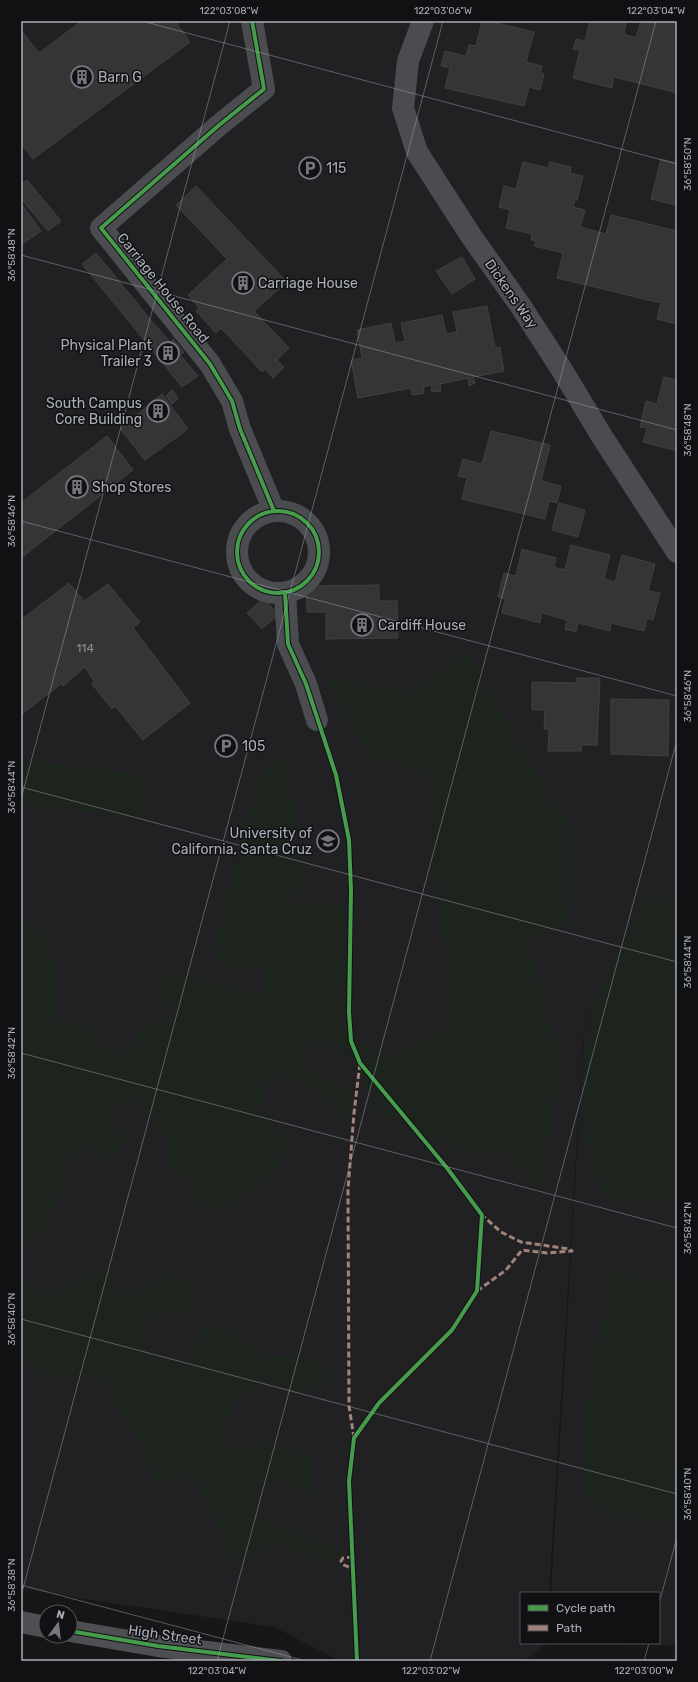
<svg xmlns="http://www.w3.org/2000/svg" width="698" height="1682" font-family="Rubik,sans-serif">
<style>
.built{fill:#212123}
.green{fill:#1d241e}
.building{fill:#353536;stroke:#3f4043}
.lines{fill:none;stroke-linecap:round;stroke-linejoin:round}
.minor{stroke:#4b4c50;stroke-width:22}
.major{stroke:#4d4f52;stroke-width:22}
.quiet{stroke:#a18479;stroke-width:3;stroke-dasharray:6 3;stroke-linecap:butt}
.cycleway-casing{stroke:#111113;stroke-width:6}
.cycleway{stroke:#469c4c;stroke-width:4}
.ticks{fill:none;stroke:#a8adb8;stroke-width:1;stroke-opacity:0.45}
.labels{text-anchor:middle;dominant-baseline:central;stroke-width:3;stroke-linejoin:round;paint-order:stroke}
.number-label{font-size:12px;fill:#8b8f98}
.poi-label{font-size:14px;fill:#a8adb8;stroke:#111113;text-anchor:start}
.street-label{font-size:14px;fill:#a8adb8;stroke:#111113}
.neatline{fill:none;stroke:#a8adb8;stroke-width:1.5}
.ticks-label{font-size:10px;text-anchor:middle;fill:#a8adb8}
</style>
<rect width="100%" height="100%" fill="#171717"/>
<path class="built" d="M21,21H677V1645L567,1643H659V1593H551L590,931L549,1593H521V1643H546L524,1661H341L274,1627L97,1601L21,1588Z"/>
<g class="green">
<path d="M466,651L541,781V817L557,793L572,828L570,926L527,936L563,1069L553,1109L551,1139L540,1153L546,1193L498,1148L471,1154L381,1114L339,1042L308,1045L300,1064L354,1091L344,1124L322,1096L281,1074L265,1085L261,1115L286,1136L284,1154L276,1174L255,1187L228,1207L193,1205L188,1193L186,1176L167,1169V1139L133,1097L107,1109L126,1136L108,1167L96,1144L70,1159C64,1175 54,1221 43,1231C38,1236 31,1240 25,1244L21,1267V921L48,935L57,971L55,1024L84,1019L102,1046L130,1053L138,1030L183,1015L152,992L168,971L265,996L263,963L235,972L218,960L213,947L219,926L220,910L231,885V864L241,857L245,823L256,783L276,757L289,763L296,813V843L308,879L287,903L344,901L345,978L342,1028L388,1060L450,1025L426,771L368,756L324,677L409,692Z"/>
<path d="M21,759L150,776L146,821L126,816L24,805L21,807Z"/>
<path d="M677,898V1204L602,1197L581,1128L588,1013L645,899Z"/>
<path d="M106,1266L120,1296L149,1288L164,1274L189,1281L190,1310L144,1319L148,1351L181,1367L206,1324L237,1332L263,1357L302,1354L334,1376L295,1396L270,1379L235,1400L220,1450L266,1442L311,1456L314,1501L278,1478L256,1488L261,1520L348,1551L326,1560L277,1544L230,1562L220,1529L194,1477L154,1480L135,1435L98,1375L39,1374L21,1356V1276L45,1297Z"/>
<path d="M613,1271L677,1282V1520L615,1517L584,1496L586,1397L610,1276Z"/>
</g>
<g class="building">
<path d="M82,21H175L190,42L33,159L21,143V30L39,53Z"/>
<path d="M482,21H488L534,32L526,62L542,66L540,73L544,74L540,90L529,87L524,106L445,88L450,68L441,66L445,51L466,56L469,45L476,46Z"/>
<path d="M590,21H620L626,23L624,34L636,38L641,21H677V93L614,77L612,88L573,78L580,50L573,49L576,39L585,41Z"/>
<path d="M661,159L677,163V197L675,205L651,199Z"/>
<path d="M523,162L548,168L550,162L571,167L570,173L583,176L577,200L575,199L573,207L585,210L580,227L606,234L611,215L677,231V324L657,319L661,303L557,278L563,253L534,246L536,241L531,240L532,234L506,228L510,210L499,207L504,186L516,189Z"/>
<path d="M27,180L61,221L48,231L21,199V185Z"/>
<path d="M196,186L287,282L254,311L289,348L277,360L284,367L273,378L265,369L262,372L221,328L216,333L196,311L199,308L188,295L227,259L176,205Z"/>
<path d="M21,203L41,231L21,245Z"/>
<path d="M96,253L150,319L136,330L82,264Z"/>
<path d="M462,257L475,279L452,294L436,271Z"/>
<path d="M487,306L495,348L500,347L504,371L473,377L475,383L469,386L468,378L440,384L441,391L432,392L431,385L423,387L424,393L412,395L411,388L358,398L351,360L362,358L357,330L391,323L395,343L405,341L401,323L442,315L446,334L457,332L453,312Z"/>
<path d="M150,319L170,342L173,339L184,352L180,355L198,376L182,387L136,330Z"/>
<path d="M664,377L677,380V451L643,442L647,428L640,427L646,401L657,404Z"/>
<path d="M172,390L178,398L172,404L166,396Z"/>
<path d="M162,394L188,429L145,460L120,429Z"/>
<path d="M491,431L550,445L541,481L561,486L557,503L549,501L545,519L462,499L467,478L458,476L463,459L482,464Z"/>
<path d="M107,436L133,470L21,558V503Z"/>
<path d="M559,503L585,510L578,537L552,530Z"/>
<path d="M571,545L610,555L604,579L615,582L622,555L655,564L648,591L660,593L653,620L647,618L644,631L611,623L610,631L578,623L576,632L565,629L567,620L542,613L540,623L502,613L505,599L498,597L504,573L516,576L522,549L556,558L554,567L565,570Z"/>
<path d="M69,583L84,601L108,584L140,622L133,628L190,703L143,740L115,706L112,709L92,684L94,681L85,667L63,686L62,683L22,714L21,713V620Z"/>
<path d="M379,585V601H397L398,638L326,639V612H307L306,586Z"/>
<path d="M264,598L278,615L262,629L247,613Z"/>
<path d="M577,678H600L597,745H581V751H548L549,729H544L545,710H532V682L577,683Z"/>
<path d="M611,699L669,700L668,756L611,754Z"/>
</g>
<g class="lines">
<g class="minor">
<path d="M252,21L264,89L218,126L101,228L210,364L232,401L240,429L274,511"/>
<path d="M423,21L408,61L403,108L417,152L471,236L520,305L562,370L601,435L677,552"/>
<circle cx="278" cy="552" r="41"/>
<path d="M285,593L288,644L306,684L317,720"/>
</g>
<g class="major">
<path d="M21,1622L46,1627"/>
<path d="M70,1631L158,1646L281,1661"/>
</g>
<g class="quiet">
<path d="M477,1291L506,1270L522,1250L547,1253L572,1251L569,1249L521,1242L501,1232L482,1215"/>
<path d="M354,1438L349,1406L348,1190L354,1113L360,1063"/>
<path d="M353,1557L343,1558L341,1561L344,1565L353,1569"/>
</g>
<g class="cycleway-casing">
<g id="cycleway">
<path d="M252,21L264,89L218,126L101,228L210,364L232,401L240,429L274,511"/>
<circle cx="278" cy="552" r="41"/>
<path d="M285,593L288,644L306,684L336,775L349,840L351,890L349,1012L351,1041L360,1063L447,1168L482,1215L477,1291L452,1330L379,1403L354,1438L349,1481L357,1661"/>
<path d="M70,1631L158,1646L281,1661"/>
</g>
</g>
<use href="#cycleway" class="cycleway"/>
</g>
<path class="ticks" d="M142,21L677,164M21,255L677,430M21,521L677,696M21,787L677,962M21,799L230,21M21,1053L677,1228M21,1319L677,1494M21,1585L306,1661M21,1596L443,21M659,1604L677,1537M217,1661L656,21M430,1661L677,740M644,1661L649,1643"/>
<defs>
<g id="building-ring" transform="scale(1.15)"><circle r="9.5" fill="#111113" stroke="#757880" stroke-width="1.5"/><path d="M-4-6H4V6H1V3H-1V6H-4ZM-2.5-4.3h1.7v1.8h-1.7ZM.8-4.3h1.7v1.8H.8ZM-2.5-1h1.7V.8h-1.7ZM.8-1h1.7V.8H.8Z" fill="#757880"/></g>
<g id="parking-ring" transform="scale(1.15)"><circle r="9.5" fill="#111113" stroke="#757880" stroke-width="1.5"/><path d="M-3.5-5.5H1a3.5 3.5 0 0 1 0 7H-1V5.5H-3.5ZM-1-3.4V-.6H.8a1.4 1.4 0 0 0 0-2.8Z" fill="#757880"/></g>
<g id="university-ring" transform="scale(1.15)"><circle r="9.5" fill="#111113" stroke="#757880" stroke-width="1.5"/><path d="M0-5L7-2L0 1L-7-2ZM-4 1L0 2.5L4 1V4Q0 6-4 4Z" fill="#757880"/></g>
</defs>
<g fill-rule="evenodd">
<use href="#building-ring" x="82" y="77"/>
<use href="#parking-ring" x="310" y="168"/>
<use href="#building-ring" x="243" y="283"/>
<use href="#building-ring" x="168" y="353"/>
<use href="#building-ring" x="158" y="411"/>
<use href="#building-ring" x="77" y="487"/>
<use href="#building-ring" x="362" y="625"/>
<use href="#parking-ring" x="226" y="746"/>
<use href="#university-ring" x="328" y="841"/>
</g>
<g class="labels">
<g class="number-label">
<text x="85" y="648">114</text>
</g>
<g class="poi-label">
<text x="98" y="77">Barn G</text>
<text x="326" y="168">115</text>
<text x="258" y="283">Carriage House</text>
<text x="152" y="345" text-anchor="end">Physical Plant<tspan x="152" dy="16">Trailer 3</tspan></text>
<text x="142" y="403" text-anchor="end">South Campus<tspan x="142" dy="16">Core Building</tspan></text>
<text x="92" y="487">Shop Stores</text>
<text x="378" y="625">Cardiff House</text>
<text x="242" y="746">105</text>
<text x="312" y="833" text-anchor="end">University of<tspan x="312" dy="16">California, Santa Cruz</tspan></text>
</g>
<g class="street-label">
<text transform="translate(163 288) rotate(51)">Carriage House Road</text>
<text transform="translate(511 294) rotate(55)">Dickens Way</text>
<text transform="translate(165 1635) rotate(8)">High Street</text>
</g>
</g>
<rect width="698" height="1682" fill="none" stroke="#111113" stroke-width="44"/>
<rect x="520" y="1592" width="140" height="52" fill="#111113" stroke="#4d4f55"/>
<rect x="528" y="1605" width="20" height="6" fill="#469c4c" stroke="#4d4f55"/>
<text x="556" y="1612" font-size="12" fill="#a8adb8">Cycle path</text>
<rect x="528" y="1625" width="20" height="6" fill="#a18479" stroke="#4d4f55"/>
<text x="556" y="1632" font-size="12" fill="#a8adb8">Path</text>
<g transform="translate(58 1624) rotate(15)"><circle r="19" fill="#111113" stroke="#4d4f55"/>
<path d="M0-3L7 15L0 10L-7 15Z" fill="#757880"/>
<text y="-6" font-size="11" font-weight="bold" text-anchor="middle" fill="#a8adb8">N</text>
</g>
<rect x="22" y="22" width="654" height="1638" class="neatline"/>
<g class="ticks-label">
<text x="229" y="14">122°03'08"W</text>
<text x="443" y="14">122°03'06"W</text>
<text x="656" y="14">122°03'04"W</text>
<text transform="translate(687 164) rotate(-90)" y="4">36°58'50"N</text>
<text transform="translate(11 255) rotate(-90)" y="4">36°58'48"N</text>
<text transform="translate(687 430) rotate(-90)" y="4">36°58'48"N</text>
<text transform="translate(11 521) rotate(-90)" y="4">36°58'46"N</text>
<text transform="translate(687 696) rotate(-90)" y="4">36°58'46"N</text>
<text transform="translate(11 787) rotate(-90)" y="4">36°58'44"N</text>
<text transform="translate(687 962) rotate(-90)" y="4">36°58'44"N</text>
<text transform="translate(11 1053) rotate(-90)" y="4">36°58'42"N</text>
<text transform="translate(687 1228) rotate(-90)" y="4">36°58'42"N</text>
<text transform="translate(11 1319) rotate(-90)" y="4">36°58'40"N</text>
<text transform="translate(687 1494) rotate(-90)" y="4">36°58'40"N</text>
<text transform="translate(11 1585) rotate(-90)" y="4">36°58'38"N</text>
<text x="217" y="1674">122°03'04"W</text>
<text x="431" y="1674">122°03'02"W</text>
<text x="644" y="1674">122°03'00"W</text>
</g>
</svg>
